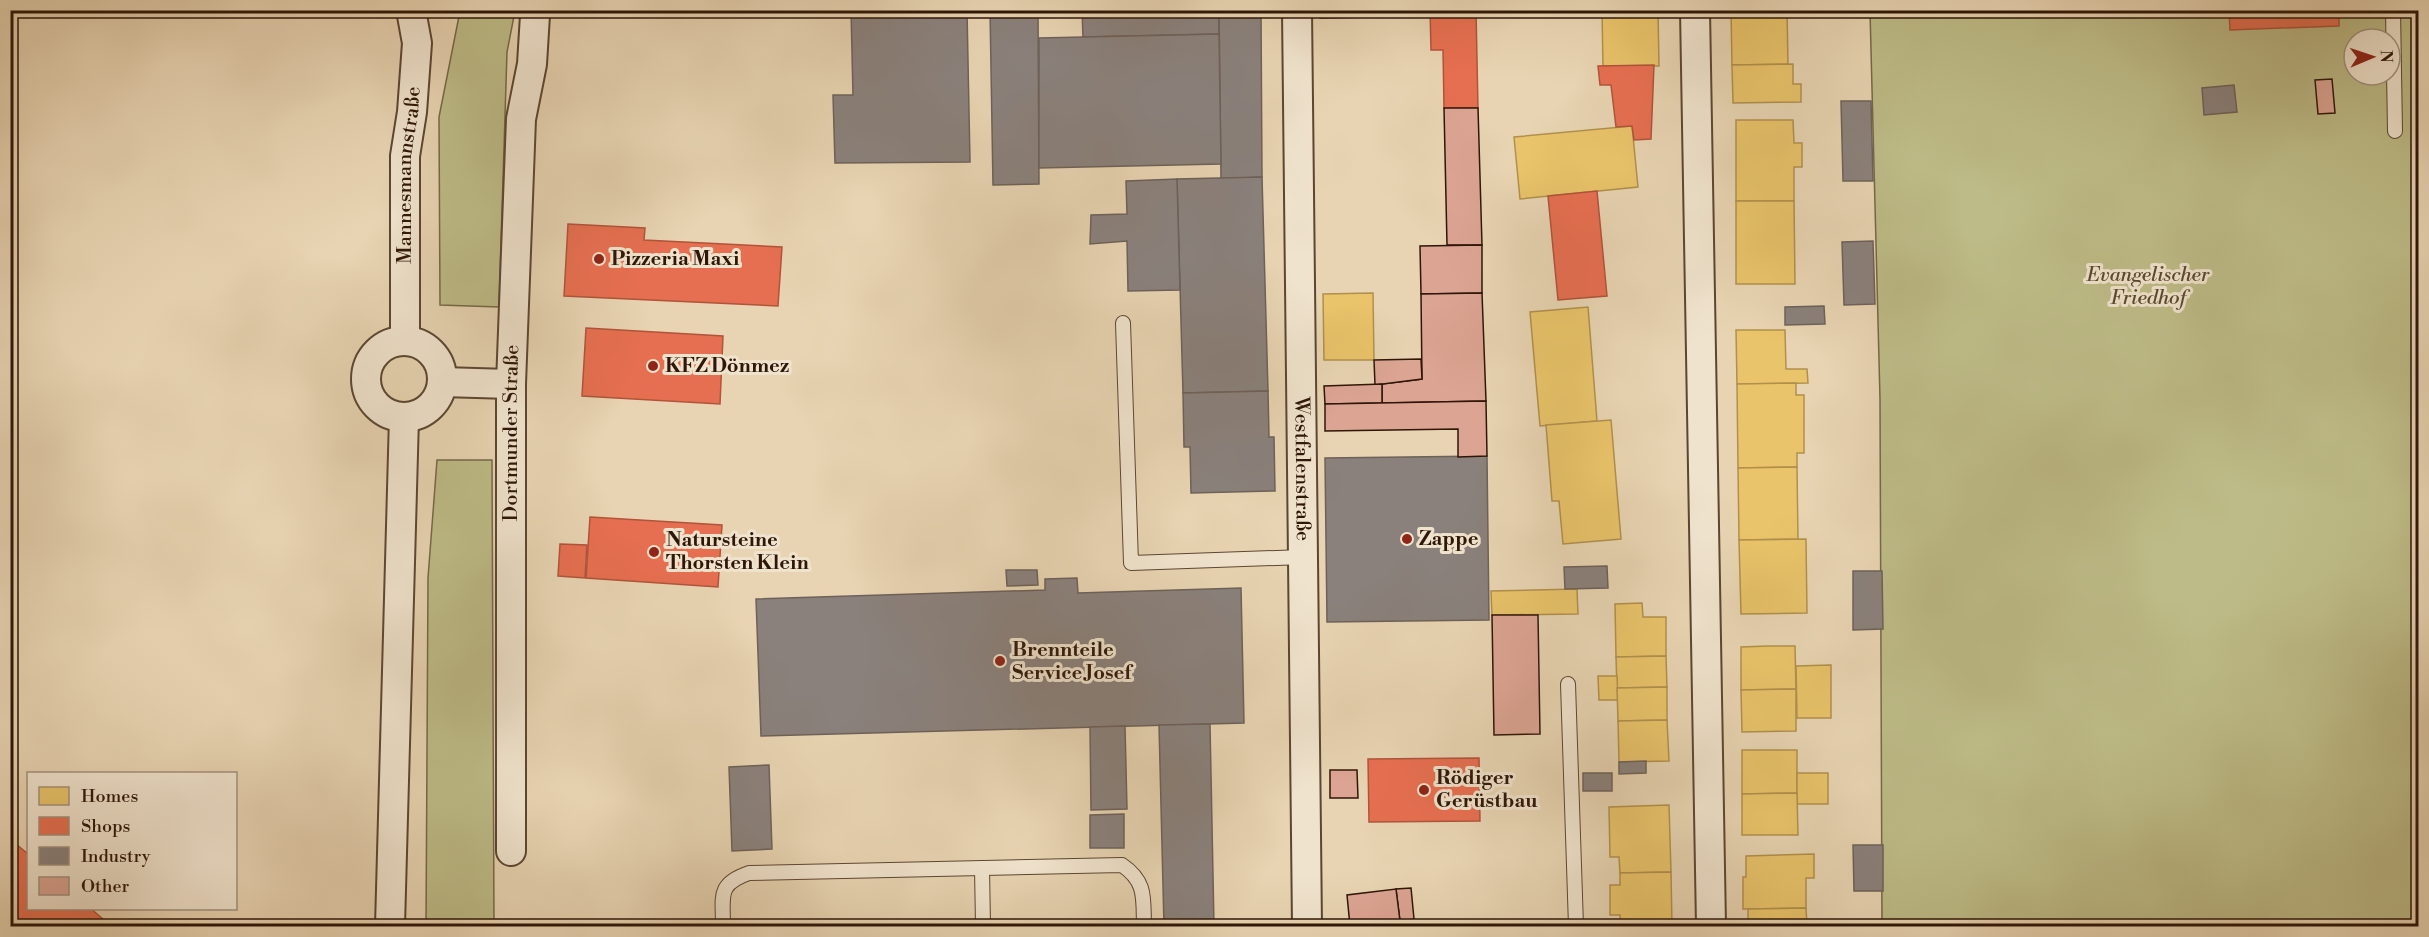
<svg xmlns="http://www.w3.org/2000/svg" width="2429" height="937" font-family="'Libre Bodoni',serif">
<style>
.green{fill:#bdbb87;stroke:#766848;stroke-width:1.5;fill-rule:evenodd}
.homes{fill:#e9c46a;stroke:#b1904d;stroke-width:1.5}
.shops{fill:#e76f51;stroke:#b0543b;stroke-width:1.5}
.industry{fill:#8a817c;stroke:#6e6159;stroke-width:1.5}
.building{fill:#dca493;stroke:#2e1608;stroke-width:1.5}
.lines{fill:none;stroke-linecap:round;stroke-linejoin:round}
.service-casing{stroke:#5c4632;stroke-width:16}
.minor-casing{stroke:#5c4632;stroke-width:32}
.service{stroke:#f0e3cd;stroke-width:14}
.minor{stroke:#f0e3cd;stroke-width:28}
.poi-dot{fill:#8f2418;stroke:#f0e3cd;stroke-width:2}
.labels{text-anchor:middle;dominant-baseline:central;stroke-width:6;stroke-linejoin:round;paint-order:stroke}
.street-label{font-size:20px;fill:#2e1608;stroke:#f0e3cd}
.poi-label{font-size:20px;font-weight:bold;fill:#2e1608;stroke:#f0e3cd;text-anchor:start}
.park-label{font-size:20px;font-style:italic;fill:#59482e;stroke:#f0e3cd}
</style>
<rect width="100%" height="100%" fill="#e8d4b2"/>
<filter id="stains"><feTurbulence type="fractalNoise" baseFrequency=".00333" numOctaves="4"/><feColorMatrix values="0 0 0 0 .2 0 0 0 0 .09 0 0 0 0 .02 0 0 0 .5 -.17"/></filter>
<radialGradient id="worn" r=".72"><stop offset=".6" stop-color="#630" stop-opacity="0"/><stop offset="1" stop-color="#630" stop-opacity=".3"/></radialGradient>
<g class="green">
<path d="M460,11H515L507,52L499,307L440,305L439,117Z"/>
<path d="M1870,11H2418V926H1882L1880,399ZM2354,39H2390V75H2354Z"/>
<path d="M437,460H492L494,926H426L428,578Z"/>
</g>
<g class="homes">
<path d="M1476,10H1528V16L1476,17Z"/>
<path d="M1602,10H1658L1659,66H1603Z"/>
<path d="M1731,10H1787L1788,64L1732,65Z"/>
<path d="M1793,64V84H1801V102L1733,103L1732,65Z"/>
<path d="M1736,120H1793L1794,143H1802V167H1794V201H1736Z"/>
<path d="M1632,126L1638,187L1520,199L1514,137Z"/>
<path d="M1736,201H1794L1795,284H1736Z"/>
<path d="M1373,293L1374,360H1324L1323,294Z"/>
<path d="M1588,307L1597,421L1540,426L1530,312Z"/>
<path d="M1736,330H1785L1786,369H1807L1808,383L1737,384Z"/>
<path d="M1796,383V395H1804V453H1797V467L1738,468L1737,384Z"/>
<path d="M1611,420L1621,539L1563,544L1559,501H1552L1546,425Z"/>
<path d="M1797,467L1798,539L1739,540L1738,468Z"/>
<path d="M1806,539L1807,613L1741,614L1739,540Z"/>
<path d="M1577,589L1578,614L1492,615L1491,591Z"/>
<path d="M1642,603L1643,617H1666V656L1616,657L1615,604Z"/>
<path d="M1768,646H1795L1796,689L1741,690V647Z"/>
<path d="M1666,656L1667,687L1617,688L1616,657Z"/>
<path d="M1831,665V718H1797L1796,666Z"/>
<path d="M1598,676H1617L1618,700H1599Z"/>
<path d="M1667,687V720L1618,721L1617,688Z"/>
<path d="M1796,689V731L1742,732L1741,690Z"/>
<path d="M1667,720L1669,761L1619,762L1618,721Z"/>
<path d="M1742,750H1797V793L1742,794Z"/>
<rect x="1797" y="773" width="31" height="31"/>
<path d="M1797,793L1798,835H1742V794Z"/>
<path d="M1669,805L1671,872L1620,873L1619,857H1610L1609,807Z"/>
<path d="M1814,854V878H1806V908L1743,909V877H1746V856Z"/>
<path d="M1671,872L1672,926H1620V915H1610V885H1620V873Z"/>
<path d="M1806,908L1807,926H1748V909Z"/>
</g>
<g class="shops">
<path d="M1430,10H1476L1478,108H1444L1443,50H1431Z"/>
<path d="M2229,10H2339V26L2230,30Z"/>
<path d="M1654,65L1651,139L1634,140L1632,126L1616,127L1611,85H1600L1598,66Z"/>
<path d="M1597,191L1607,296L1558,300L1548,196Z"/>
<path d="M568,224L645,228L644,240L782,247L778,306L564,296Z"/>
<path d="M586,328L723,336L720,404L582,396Z"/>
<path d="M590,517L722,525L718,587L586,578Z"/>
<path d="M560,544L587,545L585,578L558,576Z"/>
<path d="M1479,758L1480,821L1369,822L1368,759Z"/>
<path d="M10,839L28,854V908H90L111,926H10Z"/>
</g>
<g class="industry">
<path d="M851,10H967L970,162L835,163L833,95H853Z"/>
<path d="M990,10H1038L1039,184L993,185Z"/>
<path d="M1082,10H1219V34L1083,37Z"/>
<path d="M1219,10H1261L1262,177L1221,179Z"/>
<path d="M1219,34L1221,164L1039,168V38Z"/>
<path d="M2234,85L2237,112L2204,115L2202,88Z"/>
<path d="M1841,101H1871L1873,181H1843Z"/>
<path d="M1262,177L1268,391L1183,393L1177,179Z"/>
<path d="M1177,179L1180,290L1128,291L1127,241L1090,244L1091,215L1127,214L1126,181Z"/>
<path d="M1873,241L1875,304L1844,305L1842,242Z"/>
<path d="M1824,306L1825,324L1785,325V307Z"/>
<path d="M1268,391L1269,437H1274L1275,491L1191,493L1190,447H1184L1183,393Z"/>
<path d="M1487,456L1489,620L1327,622L1325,458Z"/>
<path d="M1607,566L1608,588L1565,589L1564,567Z"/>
<path d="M1006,570H1037L1038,585L1007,586Z"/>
<path d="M1853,571H1882L1883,629L1853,630Z"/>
<path d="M1077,578L1078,593L1241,588L1244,723L761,736L756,599L1045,590V579Z"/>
<path d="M1210,724L1214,926H1164L1159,725Z"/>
<path d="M1125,726L1127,809L1091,810L1090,727Z"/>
<path d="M1646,761V773L1619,774V762Z"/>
<path d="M769,765L772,849L732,851L729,767Z"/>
<rect x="1583" y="773" width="29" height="18"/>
<path d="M1124,814V848H1090V815Z"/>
<path d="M1853,845H1883V891H1854Z"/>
</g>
<g class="building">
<path d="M1319,10H1430L1431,16L1320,18Z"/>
<path d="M2332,79L2335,113L2318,114L2315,80Z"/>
<path d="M1444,108H1478L1482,245H1447Z"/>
<path d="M1482,245V293L1421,294L1420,246Z"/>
<path d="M1482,293L1486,401L1382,403V384L1422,379L1421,294Z"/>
<path d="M1421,359L1422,379L1375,385L1374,360Z"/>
<path d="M1382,384V403L1325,404L1324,386Z"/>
<path d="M1486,401L1487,456L1458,457V429L1325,431V404Z"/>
<path d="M1492,615H1538L1540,734L1494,735Z"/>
<path d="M1330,770H1357L1358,798H1330Z"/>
<path d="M1411,888L1414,919L1400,921L1396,889Z"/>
<path d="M1396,889L1400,921L1350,926L1347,895Z"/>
</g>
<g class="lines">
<g class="service-casing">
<g id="service">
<path d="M2393,10L2395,131"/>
<path d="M1123,323L1131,563L1303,557"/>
<path d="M1568,684L1576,926"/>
<path d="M982,868L983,926"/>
<path d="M723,926C723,896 717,884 749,873L1122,865C1147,882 1143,899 1144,926"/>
</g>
</g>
<g class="minor-casing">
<g id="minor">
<path id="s1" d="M1297,10L1307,926"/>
<path d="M1695,10L1711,926"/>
<path id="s2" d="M405,341V156L412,112L417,43L411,10"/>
<circle cx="404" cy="379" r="38"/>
<path d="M442,382L511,384"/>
<path id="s3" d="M511,851V384L521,119L532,64L535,15"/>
<path d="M390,926L404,417"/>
</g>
</g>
<use href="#service" class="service"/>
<use href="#minor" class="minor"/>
</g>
<g class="poi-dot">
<circle cx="599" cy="259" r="6"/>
<circle cx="653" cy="366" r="6"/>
<circle cx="1407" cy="539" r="6"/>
<circle cx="654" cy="552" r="6"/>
<circle cx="1000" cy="661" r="6"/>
<circle cx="1424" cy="790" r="6"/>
</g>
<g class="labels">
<g class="street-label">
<text stroke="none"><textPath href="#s2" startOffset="166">Mannesmannstraße</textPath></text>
<text stroke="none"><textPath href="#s3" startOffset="418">Dortmunder Straße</textPath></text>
<text stroke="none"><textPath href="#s1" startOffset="459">Westfalenstraße</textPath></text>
</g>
<g class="poi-label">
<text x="611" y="259">Pizzeria Maxi</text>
<text x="665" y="366">KFZ Dönmez</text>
<text x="1419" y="539">Zappe</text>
<text x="666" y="540">Natursteine<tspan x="666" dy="23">Thorsten Klein</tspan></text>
<text x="1012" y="650">Brennteile<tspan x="1012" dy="23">Service Josef</tspan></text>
<text x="1436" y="778">Rödiger<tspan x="1436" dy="23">Gerüstbau</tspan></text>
</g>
<g class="park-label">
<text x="2148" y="275">Evangelischer<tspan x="2148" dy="23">Friedhof</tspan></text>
</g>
</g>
<rect width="2429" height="937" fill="none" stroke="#e8d4b2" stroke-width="36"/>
<rect x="12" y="12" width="2405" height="913" fill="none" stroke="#2e1608" stroke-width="3"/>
<rect x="18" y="18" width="2393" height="901" fill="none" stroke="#2e1608" stroke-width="1.5"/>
<rect x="27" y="772" width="210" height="138" fill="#f0e3cd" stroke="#a2917e" stroke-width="1.5"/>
<rect x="39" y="787" width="30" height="18" fill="#e9c46a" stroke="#a2917e" stroke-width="1.5"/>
<text x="81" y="802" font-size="18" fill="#2e1608">Homes</text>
<rect x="39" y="817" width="30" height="18" fill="#e76f51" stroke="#a2917e" stroke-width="1.5"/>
<text x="81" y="832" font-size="18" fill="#2e1608">Shops</text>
<rect x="39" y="847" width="30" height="18" fill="#8a817c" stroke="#a2917e" stroke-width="1.5"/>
<text x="81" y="862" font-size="18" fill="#2e1608">Industry</text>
<rect x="39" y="877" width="30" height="18" fill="#dca493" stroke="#a2917e" stroke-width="1.5"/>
<text x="81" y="892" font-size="18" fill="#2e1608">Other</text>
<g transform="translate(2372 57) rotate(88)"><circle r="28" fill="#f0e3cd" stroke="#a2917e" stroke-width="1.5"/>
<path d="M0-4.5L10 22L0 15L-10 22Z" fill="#8f2418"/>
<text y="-9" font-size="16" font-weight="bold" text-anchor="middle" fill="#2e1608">N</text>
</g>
<rect width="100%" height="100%" filter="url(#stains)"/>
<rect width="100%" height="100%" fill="url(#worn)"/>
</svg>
